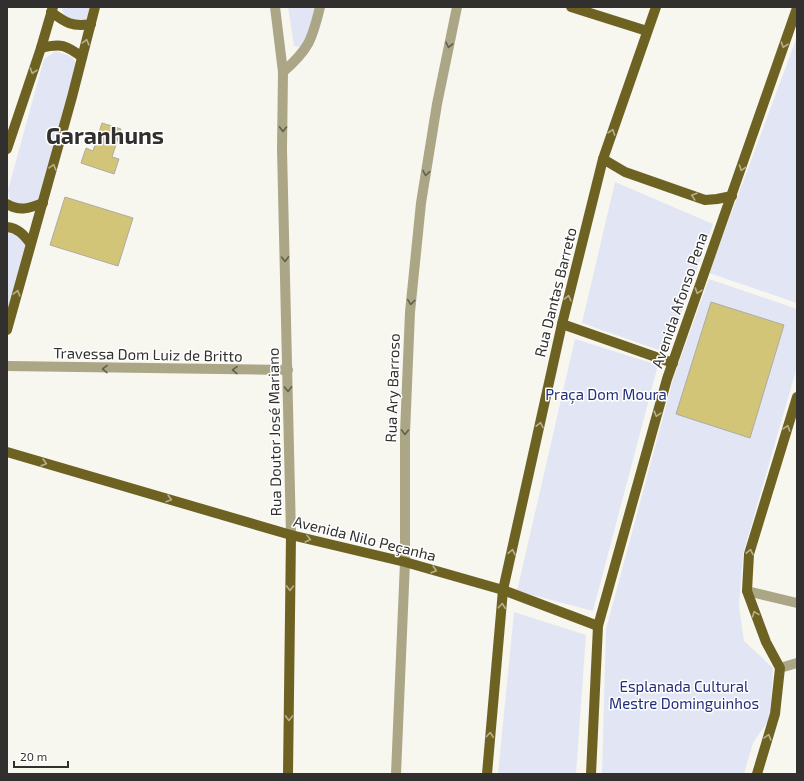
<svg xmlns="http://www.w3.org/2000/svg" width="804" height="781" font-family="'Exo 2',sans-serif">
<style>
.green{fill:#e2e6f4}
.building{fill:#d3c578;stroke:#acaba5}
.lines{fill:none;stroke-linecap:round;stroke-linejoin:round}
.minor{stroke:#aba686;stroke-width:10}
.major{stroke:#6e6223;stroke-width:10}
.oneway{stroke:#b6b091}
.oneway2{stroke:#625f51}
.labels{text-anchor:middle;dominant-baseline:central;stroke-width:3;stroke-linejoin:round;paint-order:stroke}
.street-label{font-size:15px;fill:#31302e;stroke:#fff}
.park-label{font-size:15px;fill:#232e7a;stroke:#fff}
.town-label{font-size:23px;font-weight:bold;fill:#31302e;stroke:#fff}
</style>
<rect width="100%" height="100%" fill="#f7f6ef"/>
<g class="green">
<path d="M62,7H90L87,20L75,23L64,16Z"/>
<path d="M288,7H318L304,48L294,46Z"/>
<path d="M797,37V303L709,273Z"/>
<path d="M56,51L72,57L76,63L38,201L24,206L11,202L8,190L44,59Z"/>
<path d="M615,182L713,224L667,353L582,323Z"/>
<path d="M7,231H10L22,237L26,247L7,313Z"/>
<path d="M709,279L797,309V367L743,554L739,606L744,641L773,668L770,718L753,743L744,774H602L606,629L674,376Z"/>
<path d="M575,339L658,365L593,611L517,591Z"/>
<path d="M514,612L586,635L576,774H498Z"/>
</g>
<g class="building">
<path d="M102,123L121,129L112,157L119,159L114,174L81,163L86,148L93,151Z"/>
<path d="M65,197L133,218L118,266L50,245Z"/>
<path d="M711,302L784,325L750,438L676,414Z"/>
</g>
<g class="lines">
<g class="minor">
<path d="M275,7L283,72L282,149L291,535"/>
<path d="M283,72C309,49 312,40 320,7"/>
<path d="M7,366L288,370"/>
<path d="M747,591L797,603"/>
<path d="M780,668L797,663"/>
<path d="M396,774L405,562V433L410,312L421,203L437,104L457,7"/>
</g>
<g class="major">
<path d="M571,7L647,31"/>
<path d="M51,12C66,23 72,27 91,24"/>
<path d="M41,48C61,43 66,45 82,57"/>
<path d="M7,149L41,48L53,7"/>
<path d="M603,159L625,172L705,200L717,199L732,196"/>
<path d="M7,204C20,212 30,208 43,203"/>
<path d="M7,227C18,228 24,235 30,243"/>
<path d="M562,324L673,363"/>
<path d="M7,330L72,97L95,7"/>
<path d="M7,452L291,535L405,562L503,590L598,626"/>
<path d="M288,774L291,535"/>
<path d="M487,774L503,590L562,324L603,159L656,7"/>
<path d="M591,774L598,626L667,379L797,8"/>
<path d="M757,774L775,714L780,668L766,642L747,591L749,554L797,397"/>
</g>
</g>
<defs><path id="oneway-chevron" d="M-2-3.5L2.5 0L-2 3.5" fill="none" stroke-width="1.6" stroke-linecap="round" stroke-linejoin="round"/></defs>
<g class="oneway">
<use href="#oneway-chevron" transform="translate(86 42) rotate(-75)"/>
<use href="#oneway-chevron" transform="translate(784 45) rotate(109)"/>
<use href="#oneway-chevron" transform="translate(33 71) rotate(109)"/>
<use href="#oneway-chevron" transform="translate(612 132) rotate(-71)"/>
<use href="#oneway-chevron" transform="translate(53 167) rotate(-74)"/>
<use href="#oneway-chevron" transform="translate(742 168) rotate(109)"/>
<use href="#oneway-chevron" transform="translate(694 196) rotate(-161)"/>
<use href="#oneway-chevron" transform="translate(698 291) rotate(109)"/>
<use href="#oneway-chevron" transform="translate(17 293) rotate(-75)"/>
<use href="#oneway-chevron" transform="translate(568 298) rotate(-76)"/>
<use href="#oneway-chevron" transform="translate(657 414) rotate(106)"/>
<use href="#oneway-chevron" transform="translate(540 425) rotate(-78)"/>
<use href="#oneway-chevron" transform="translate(787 428) rotate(-73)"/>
<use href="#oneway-chevron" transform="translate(44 463) rotate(16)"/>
<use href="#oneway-chevron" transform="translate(169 499) rotate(16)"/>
<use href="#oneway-chevron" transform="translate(308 539) rotate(14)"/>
<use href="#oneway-chevron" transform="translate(512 552) rotate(-78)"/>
<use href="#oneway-chevron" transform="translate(750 552) rotate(-78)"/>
<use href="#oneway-chevron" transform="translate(434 570) rotate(16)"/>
<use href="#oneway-chevron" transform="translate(290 588) rotate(91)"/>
<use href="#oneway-chevron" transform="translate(502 606) rotate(-85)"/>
<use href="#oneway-chevron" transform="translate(755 614) rotate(-110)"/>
<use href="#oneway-chevron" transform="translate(289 718) rotate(91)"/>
<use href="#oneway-chevron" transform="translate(490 735) rotate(-85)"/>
<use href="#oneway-chevron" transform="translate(768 737) rotate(-74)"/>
</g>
<g class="oneway2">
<use href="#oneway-chevron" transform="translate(449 45) rotate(102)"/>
<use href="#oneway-chevron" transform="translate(283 129) rotate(91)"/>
<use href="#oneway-chevron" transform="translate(426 173) rotate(99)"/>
<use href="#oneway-chevron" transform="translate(285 259) rotate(89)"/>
<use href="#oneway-chevron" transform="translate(411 302) rotate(96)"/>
<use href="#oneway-chevron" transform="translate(105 369) rotate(-179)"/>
<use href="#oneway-chevron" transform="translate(235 370) rotate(-179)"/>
<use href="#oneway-chevron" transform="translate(288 389) rotate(89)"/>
<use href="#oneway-chevron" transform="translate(405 432) rotate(91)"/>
</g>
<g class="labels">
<g class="street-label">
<text transform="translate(555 292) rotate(-76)">Rua Dantas Barreto</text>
<text transform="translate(679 300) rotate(-71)">Avenida Afonso Pena</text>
<text transform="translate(148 354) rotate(1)">Travessa Dom Luiz de Britto</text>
<text transform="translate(392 388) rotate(-88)">Rua Ary Barroso</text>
<text transform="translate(274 432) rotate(-91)">Rua Doutor José Mariano</text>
<text transform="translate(365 538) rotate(14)">Avenida Nilo Peçanha</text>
</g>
<g class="park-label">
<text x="606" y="394">Praça Dom Moura</text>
<text x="684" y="686">Esplanada Cultural<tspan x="684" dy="17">Mestre Dominguinhos</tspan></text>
</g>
<g class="town-label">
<text x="105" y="135">Garanhuns</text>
</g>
</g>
<rect width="804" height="781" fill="none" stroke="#31302e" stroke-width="16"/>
<path d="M14 761v6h54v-6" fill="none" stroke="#31302e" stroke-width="2"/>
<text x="20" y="761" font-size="12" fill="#31302e" stroke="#ffffff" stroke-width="3" paint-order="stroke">20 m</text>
</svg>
